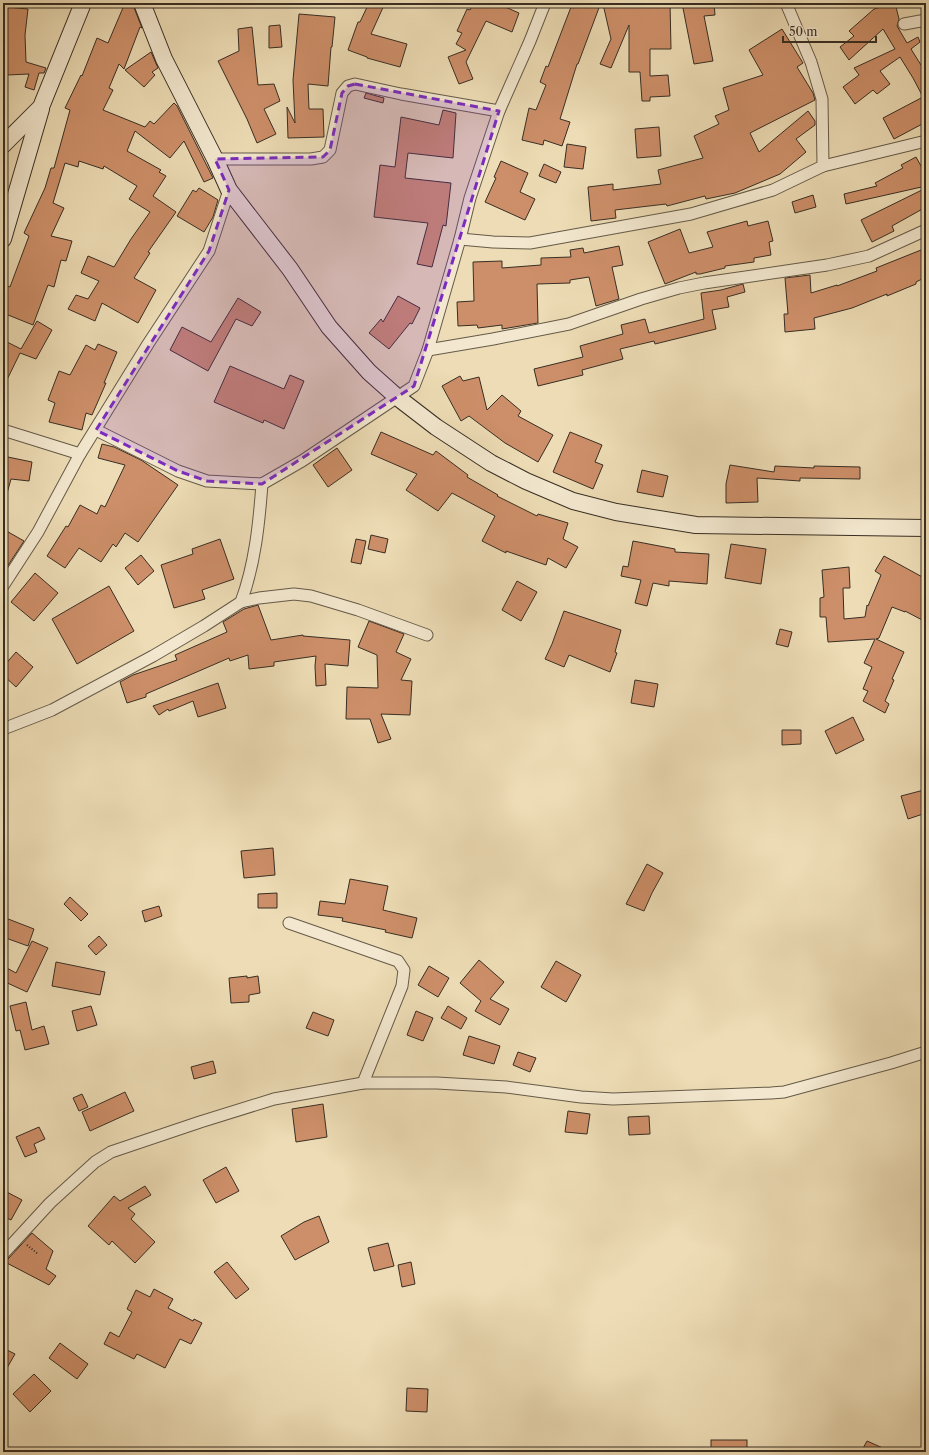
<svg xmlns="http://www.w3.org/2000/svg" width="929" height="1455" font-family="'Libre Caslon Text',serif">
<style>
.building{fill:#cd8f69;stroke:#382e23}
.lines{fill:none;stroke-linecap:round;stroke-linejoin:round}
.street-casing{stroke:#655a48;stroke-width:13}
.secondary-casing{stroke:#382e23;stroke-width:18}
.path{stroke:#382e23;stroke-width:2;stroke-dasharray:1 2;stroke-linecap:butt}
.street{stroke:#f3e8cf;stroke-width:11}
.secondary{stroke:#f3e8cf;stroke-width:16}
.marked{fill:#7b2cbf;fill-opacity:0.2;stroke:#7b2cbf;stroke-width:3;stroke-dasharray:8 5;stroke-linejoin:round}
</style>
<rect width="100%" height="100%" fill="#eddcb5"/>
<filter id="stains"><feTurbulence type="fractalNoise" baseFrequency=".005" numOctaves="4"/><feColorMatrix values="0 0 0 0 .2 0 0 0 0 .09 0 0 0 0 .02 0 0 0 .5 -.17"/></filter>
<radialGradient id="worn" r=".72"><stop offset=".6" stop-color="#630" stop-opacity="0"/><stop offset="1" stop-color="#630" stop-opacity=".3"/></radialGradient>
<g class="building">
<path d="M125,3L133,5L142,28L140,27L124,69L119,64L109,88L113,90L103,110L145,127L150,121L154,124L174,103L177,106L213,178L204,182L184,141L170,158L135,131L127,151L161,170L159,172L166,176L153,196L176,212L148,252L150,253L134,278L156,290L138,323L102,303L95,321L68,309L76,295L88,299L99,281L81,273L88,256L114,267L131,239L150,212L129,199L137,186L104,166L103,169L79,161L78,167L65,163L53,203L64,208L51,236L72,241L66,261L61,260L54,287L48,285L33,325L3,313V291L5,285L10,287L29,236L24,233L45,188L51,168H54L70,110L65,108L81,75L82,76L97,38L108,43Z"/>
<path d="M369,3H385L371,34L407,44L400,67L367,58V57L348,50L358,22H360Z"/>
<path d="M474,3H496L519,13L512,32L486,21L466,62L473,79L459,84L448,57L466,50L456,44L462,33L457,31L467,9L470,10Z"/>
<path d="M576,3H594L600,5L578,64H577L560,119L570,122L562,146L544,140L543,145L522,140L529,108L536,110L546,85L540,82L546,66L548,67L571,7L574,8Z"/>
<path d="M619,3H670L671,49H650V76L668,75L670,96L650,97V101H642L640,72H629V25L611,68L600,64L611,39L603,4Z"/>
<path d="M682,3H714L715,15L704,16L713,61L694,64Z"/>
<path d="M895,3L899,19L897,26L907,43L918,37L920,42L911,49L926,73V122L894,139L883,118L923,97L913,78L900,57L880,71L890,84L877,94L873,90L855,104L843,87L859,75L854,68L895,49L883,29L849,60L840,47L854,36L849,31L874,9Z"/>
<path d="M7,7L28,9L25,35L26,62L46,68L44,73H39L34,90L25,87L29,74L7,75L5,35H4Z"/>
<path d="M299,14L335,17L332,47H331L328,86L308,84L309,109H323L324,137L288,138L287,107L295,123L293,80Z"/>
<path d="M280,25L282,47L269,48V26Z"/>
<path d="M252,27L258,85L274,84L280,101L264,109L276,134L257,143L247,119L218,61L239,51L238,29Z"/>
<path d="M782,29L803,63L797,67L813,93L815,100L750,133L759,152L808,111L815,121V125L796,139L806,152L780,174L735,193L706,199L705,196L667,206L666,204L615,210L616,218L591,221L588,187L613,184V190L661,184L658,170L703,158L694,136L719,124L715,116L729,110L723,88L763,75L749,50Z"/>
<path d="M151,52L158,68L152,72L155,75L144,87L125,70Z"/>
<path d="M366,93L384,98L383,103L364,98Z"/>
<path d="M443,110L456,113L453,158L408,153L405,178L451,183L446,226L443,225L432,267L417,264L428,223L374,217L380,165L395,167L401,117L439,125Z"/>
<path d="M659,127L661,156L637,158L635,129Z"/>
<path d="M567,144L586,147L583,169L564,167Z"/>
<path d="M916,157L926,175V186L846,204L844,194L877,186L875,183L903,168L901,165Z"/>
<path d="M501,161L528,173L520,192L535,199L525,220L485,202L496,178L494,177Z"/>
<path d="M544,164L561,172L556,183L539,176Z"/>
<path d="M199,188L218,200L213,217L204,232L177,216L193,190L196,192Z"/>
<path d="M926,188V207L892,226L894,231L872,242L861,220Z"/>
<path d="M813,195L816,207L795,213L792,202Z"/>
<path d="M747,221L748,226L768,221L773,241L769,242L771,255L754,258V262L725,266V268L700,274H696V272L665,284L648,242L680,229L689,253L713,247L707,232Z"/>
<path d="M619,246L623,265L612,267L619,299L596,306L589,277L570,280V283L537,284L538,323L502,329V325L478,328L477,325L458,326L457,302L474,301L473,262L502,261V268L541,265V258L571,257L570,250L583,248L584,253Z"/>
<path d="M926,248V277L916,282V284L887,296V294L852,308L814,318L815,329L785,332L784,314H788L785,278L810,275L811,293L837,285V286L877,271L876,268Z"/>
<path d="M743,284L745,292L727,297L729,307L712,310L716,329L655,344L654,341L620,349L623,359L582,370L583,375L538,386L534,369L583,357L580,346L623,334L621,325L645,319L649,333L704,319L701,293L721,290Z"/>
<path d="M398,296L420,308L412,324L410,323L389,349L369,333L381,319L383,322Z"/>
<path d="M238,298L261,312L252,326L236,319L208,371L170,350L182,327L211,342Z"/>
<path d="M37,321L52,330L36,359L20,353L3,388V340L21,349Z"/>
<path d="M98,344L117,352L104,383H106L92,415L86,413L82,430L49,422L55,403L48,400L59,371L70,375L86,345L95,350Z"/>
<path d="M230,366L284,389L290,375L304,381L284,429L264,420L263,423L214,402Z"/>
<path d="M460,376L463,381L479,377L487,410L502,395L521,411L518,416L553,435L538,462L505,443L469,416L461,421L442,386Z"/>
<path d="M381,432L433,455L436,451L468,475L467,477L498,495L497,496L537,516L538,514L568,523L563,539L578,547L566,568L548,558L546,565L506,551V553L482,541L495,516L452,493L438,511L406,490L417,474L371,454Z"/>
<path d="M570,432L602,445L595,462L603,465L593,489L553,472Z"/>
<path d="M102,444L114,447L141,460L178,485L138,542L125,533L116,547L113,544L101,562L79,548L65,568L47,556L66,526L68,527L80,505L97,514L101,505L105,507L125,465L98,458Z"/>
<path d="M337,448L352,470L328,487L313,465Z"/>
<path d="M3,456L32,462L29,481L11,479L6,497H3Z"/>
<path d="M730,465L774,472L775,466L814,468V466L860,467V479L800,478V481L757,478L758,502L726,503V484Z"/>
<path d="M642,470L668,476L663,497L637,492Z"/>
<path d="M3,529L24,541L3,573Z"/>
<path d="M371,535L388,539L385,553L368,549Z"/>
<path d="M220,539L234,579L202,590L205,599L174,608L161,565L193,554L192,549Z"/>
<path d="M356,539L366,541L361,564L351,562Z"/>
<path d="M633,541L675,549V552L709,554L707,584L669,581V586L653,583L647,606L635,603L641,580L621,576L623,566L628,567Z"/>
<path d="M731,544L766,549L761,584L725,578Z"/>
<path d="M141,555L154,571L138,585L125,568Z"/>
<path d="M884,556L926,579V622L905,611V612L892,607L879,638L876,639L904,652L892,679L894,680L885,701L889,704L885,713L863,701L868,691L863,689L872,667L864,663L875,639L828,642L826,617H820V598L824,597L822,570L849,567L850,588H843L844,619L865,617L867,605L868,606L881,575L875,571Z"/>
<path d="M35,573L58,593L34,621L11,602Z"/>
<path d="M517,581L537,592L521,621L502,610Z"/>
<path d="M109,586L134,631L77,664L52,619Z"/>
<path d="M258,605L271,640L303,635V636L350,640L348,666L325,664L326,685L316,686L315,666L316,656L274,662V666L249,669L248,655L230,661L229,658L146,694V697L127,703L120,682L133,675L177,660L175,655L227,632L223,622L244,609Z"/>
<path d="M564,611L621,630L615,652L617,653L610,672L569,655L564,667L545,659L552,644Z"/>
<path d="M369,621L404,634L396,652L411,659L401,680L412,681L410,715L381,714L391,739L378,743L370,719H346L347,687L378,688L377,655L358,647Z"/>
<path d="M780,629L792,632L788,647L776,644Z"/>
<path d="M16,652L33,667L16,687L3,675V667Z"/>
<path d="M635,680L658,684L654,707L631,703Z"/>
<path d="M218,683L226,708L198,717L193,701L169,711L168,709L159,715L153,706Z"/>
<path d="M853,717L864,740L836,754L825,731Z"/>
<path d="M782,730H801V744L782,745Z"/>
<path d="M924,790L926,795V813L908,819L901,796Z"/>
<path d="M273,848L275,875L244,878L241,851Z"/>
<path d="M647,864L663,873L652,893L644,911L626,904Z"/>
<path d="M350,879L388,886L383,910L417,918L412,938L385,932L386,930L342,921L343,918L318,915L320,901L345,904Z"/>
<path d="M277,893V908H258V894Z"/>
<path d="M70,897L88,914L81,921L64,904Z"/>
<path d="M159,906L162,916L145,922L142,911Z"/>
<path d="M3,917L34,929L28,946L3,937Z"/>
<path d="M99,936L107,945L96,955L88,946Z"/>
<path d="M32,941L48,948L27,992L3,981V973L5,967L16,973Z"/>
<path d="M479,960L504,982L490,999L509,1009L500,1025L475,1011L481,1001L460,983Z"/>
<path d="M556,961L581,975L566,1002L541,987Z"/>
<path d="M56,962L105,972L100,995L52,986Z"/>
<path d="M429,966L449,978L438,997L418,985Z"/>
<path d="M247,976V978L258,976L260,993L249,995V1002L231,1003L229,978Z"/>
<path d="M26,1002L32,1030L44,1026L49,1044L25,1050L20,1030L16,1031L10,1006Z"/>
<path d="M91,1006L97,1025L77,1031L72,1011Z"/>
<path d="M448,1006L467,1018L461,1029L441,1018Z"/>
<path d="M416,1011L433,1018L423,1041L407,1035Z"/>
<path d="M313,1012L334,1020L328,1036L306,1028Z"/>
<path d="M469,1036L500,1046L494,1064L463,1055Z"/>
<path d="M518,1052L536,1058L530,1072L513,1065Z"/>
<path d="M213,1061L216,1073L194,1079L191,1067Z"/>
<path d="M125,1092L134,1111L90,1131L82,1112Z"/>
<path d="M82,1094L88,1107L79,1111L73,1098Z"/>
<path d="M323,1104L327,1137L296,1142L292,1109Z"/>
<path d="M568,1111L590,1114L587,1134L565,1132Z"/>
<path d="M649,1116L650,1134L629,1135L628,1117Z"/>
<path d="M39,1127L45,1139L34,1144L37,1152L25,1157L16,1137Z"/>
<path d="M226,1167L239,1191L216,1203L203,1180Z"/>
<path d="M145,1186L151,1195L128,1208L135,1214L131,1219L155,1242L135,1263L112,1241L109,1245L88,1226L114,1196L120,1201Z"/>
<path d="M3,1190L22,1200L11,1220L3,1216Z"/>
<path d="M319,1216L329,1242L295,1260L281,1236L304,1222Z"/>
<path d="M32,1233L53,1251L46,1269L56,1276L49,1285L3,1261L8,1259Z"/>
<path d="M388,1243L394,1266L374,1271L368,1248Z"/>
<path d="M227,1262L249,1289L236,1299L214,1272Z"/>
<path d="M411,1262L415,1284L402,1287L398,1265Z"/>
<path d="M154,1289L173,1299L168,1308L193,1321L194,1319L202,1323L191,1344L180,1339L165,1368L137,1354L134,1359L104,1344L110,1332L119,1337L132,1312L127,1309L136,1290L150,1297Z"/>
<path d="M60,1343L88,1364L77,1379L49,1358Z"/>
<path d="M3,1348L15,1354L3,1375Z"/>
<path d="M34,1374L51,1391L30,1412L13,1394Z"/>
<path d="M407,1388L428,1389L427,1412L406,1411Z"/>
<rect x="711" y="1440" width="36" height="12"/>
<path d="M867,1441L892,1452H861Z"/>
</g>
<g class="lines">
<g class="street-casing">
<g id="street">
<path d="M904,24L926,20"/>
<path d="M215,159H311L323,157L330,150L342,93L348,86L355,84L401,94L499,111"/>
<path d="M823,166L926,141"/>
<path d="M460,239L493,242L530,243L691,214L773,190L823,166L822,99L811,62L786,3"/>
<path d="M428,350L493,339L569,324L641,299L679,288L704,283L827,265L869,256L926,230"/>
<path d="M3,430L80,454"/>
<path d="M96,430L178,471L207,481L262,484L302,461L414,386L428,350L460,239L470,198L499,111L530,41L545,3"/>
<path d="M3,586L38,532L80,454L148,344L209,251L229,190"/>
<path d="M241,602C255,564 259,524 262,484"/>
<path d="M3,729L52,710L153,656L204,626L241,602L259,598L294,594L311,596L358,610L427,635"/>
<path d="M289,923L398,961L404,970L402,986L363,1083"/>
<path d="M3,1254L50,1203L95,1162L111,1152L200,1122L274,1099L363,1083H437L506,1087L581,1097L613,1099L771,1093L784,1092L891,1063L926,1052"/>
</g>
</g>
<g class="secondary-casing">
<g id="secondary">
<path d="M142,3L164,59L215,159L229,190L290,269L329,327L369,372L397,397L436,427L491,463L526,481L573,501L616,512L696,525L926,528"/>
<path d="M3,145L41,107L83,3"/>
<path d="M3,239L41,109"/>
</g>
</g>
<path class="path" d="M27,1245L38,1254"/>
<use href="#street" class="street"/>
<use href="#secondary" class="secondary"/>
</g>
<path class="marked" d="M355,84L499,111L414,386L262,484L207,481L178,471L96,430L209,251L229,190L215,159L323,157L330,150L342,93L348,86Z"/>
<rect width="929" height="1455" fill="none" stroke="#eddcb5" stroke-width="16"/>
<rect x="4" y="4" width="921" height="1447" fill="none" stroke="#382e23" stroke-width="2"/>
<rect x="8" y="8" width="913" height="1439" fill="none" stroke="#382e23"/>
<path d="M783 36v6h93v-6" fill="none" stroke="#382e23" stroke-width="2"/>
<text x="789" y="36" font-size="12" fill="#382e23" stroke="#f3e8cf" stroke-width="3" paint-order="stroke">50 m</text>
<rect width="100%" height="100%" filter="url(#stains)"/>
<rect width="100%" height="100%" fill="url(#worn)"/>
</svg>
